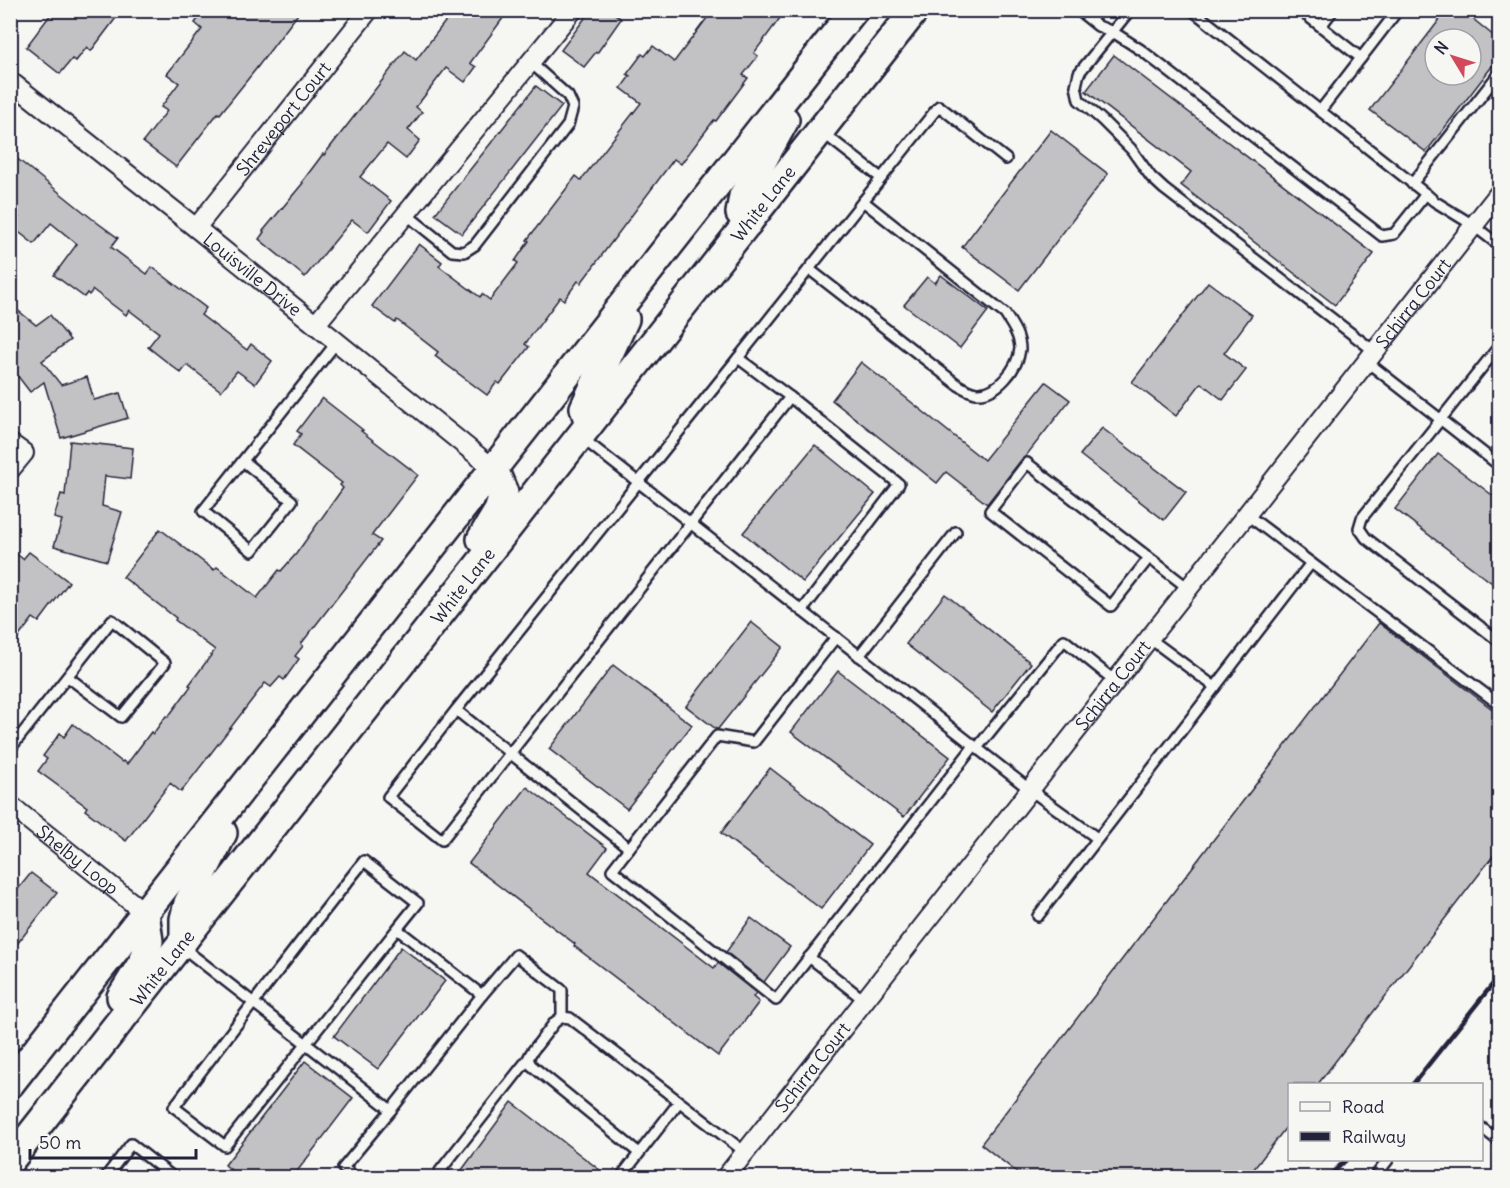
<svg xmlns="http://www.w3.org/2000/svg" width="1510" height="1188" font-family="Delius,sans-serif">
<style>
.building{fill:#c2c2c4;stroke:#22223b;stroke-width:1.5;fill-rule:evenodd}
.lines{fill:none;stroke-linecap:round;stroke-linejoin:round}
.lane-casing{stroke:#22223b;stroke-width:14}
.street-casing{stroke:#22223b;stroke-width:22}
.secondary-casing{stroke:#22223b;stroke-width:32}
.lane{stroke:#f6f6f2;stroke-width:9}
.street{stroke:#f6f6f2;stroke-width:18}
.secondary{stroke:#f6f6f2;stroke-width:27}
.rail{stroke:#22223b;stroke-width:4.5}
.labels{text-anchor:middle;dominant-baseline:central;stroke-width:4.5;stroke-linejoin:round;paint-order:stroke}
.street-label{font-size:18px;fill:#22223b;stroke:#f6f6f2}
</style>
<rect width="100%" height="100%" fill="#f6f6f2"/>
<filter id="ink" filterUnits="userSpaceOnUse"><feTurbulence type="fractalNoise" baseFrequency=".0167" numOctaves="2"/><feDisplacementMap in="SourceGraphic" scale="12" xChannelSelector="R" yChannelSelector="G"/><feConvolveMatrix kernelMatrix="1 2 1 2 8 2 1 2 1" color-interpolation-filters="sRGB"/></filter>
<g filter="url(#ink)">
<g class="building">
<path d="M54,10H122L91,51L87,47L76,61L72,59L60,74L26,47Z"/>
<path d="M205,10H301L256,69L220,114L218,113L176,167L143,142L167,111L161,107L179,83L167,74L202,29L195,23Z"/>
<path d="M454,10H509L470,63L476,67L465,82L446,68L416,107L422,112L408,130L420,140L406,159L387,144L360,177L391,201L368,232L352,220L305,277L259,239L264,232L263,231L303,183L302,182L323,154L324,155L405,51L416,60Z"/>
<path d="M591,10H610L621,19L597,53L596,52L584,67L561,50Z"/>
<path d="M713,10H786L754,53L758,56L743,75L748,78L716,121L714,120L681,164L674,159L581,283L578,281L564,300L560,297L525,344L529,347L500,384L497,382L487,395L435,356L438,352L397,320L395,323L372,306L419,244L442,262L439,266L480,297L482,294L490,300L518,263L515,261L529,241L527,240L576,176L581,180L641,103L621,88L630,76L627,74L642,54L645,56L653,46L674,62Z"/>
<path d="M1447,10H1462L1500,41V56L1426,152L1370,110ZM1435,39H1471V75H1435Z"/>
<path d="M1114,55L1374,254L1335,305L1181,185L1191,172L1086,91Z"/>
<path d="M536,86L562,106L462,234L435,214Z"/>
<path d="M1051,130L1108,174L1019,290L962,247Z"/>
<path d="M10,153L95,221L118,238L111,247L147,274L152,267L206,308L201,315L247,350L251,344L272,361L255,384L237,371L221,391L187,365L181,373L148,347L159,333L129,310L126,315L93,290L89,295L87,293L84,297L54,275L77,244L51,223L34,244L11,226L19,217L10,210Z"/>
<path d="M941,275L988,311L960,348L904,305L927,277L935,283Z"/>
<path d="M1208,282L1252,315L1224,353L1246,370L1223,400L1201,383L1176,416L1132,382Z"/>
<path d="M10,304L36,325L50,315L70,340L42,361L61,385L87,377L94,400L120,393L128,418L61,438L44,382L30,392L10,366Z"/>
<path d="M861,362L984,460L1046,382L1070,400L1025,457L1022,459L987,504L946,472L937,483L832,400Z"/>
<path d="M322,398L363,430L361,431L418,475L372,535L381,541L301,644L303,646L295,656L299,659L284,680L280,677L271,687L265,683L181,792L170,783L126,841L85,810L87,807L38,771L47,759L43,756L60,733L64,737L73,724L122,762L123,761L127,764L151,732L153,734L166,716L168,717L191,686L189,685L215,650L175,620L176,618L123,577L160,529L214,570L217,567L257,598L279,570L281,571L296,554L343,488L340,485L342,483L293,445L301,434L297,431Z"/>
<path d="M1102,428L1186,492L1164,520L1080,455Z"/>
<path d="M70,441L133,448L130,479L105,476L102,506L122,512L107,561L54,546L62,520L54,518L61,494L65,495Z"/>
<path d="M815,445L875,494L803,582L743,533Z"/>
<path d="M1438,454L1500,501V589L1395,509Z"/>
<path d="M10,549L23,559L29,552L69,582L39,622L33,618L10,648Z"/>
<path d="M945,594L1031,663L992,712L906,644Z"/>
<path d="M751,622L783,647L718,729H716L686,706Z"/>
<path d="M1379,623L1500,715V847L1318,1084H1290V1122L1247,1178H1024L981,1144Z"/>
<path d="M613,665L692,725L627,809L549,749Z"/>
<path d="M838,671L950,757L904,817L791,732Z"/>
<path d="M770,768L870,845L821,909L721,833Z"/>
<path d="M527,787L607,848L589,872L714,968L718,963L756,993L753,997L759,1002L718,1056L574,946L575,944L469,863Z"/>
<path d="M31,873L57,893L10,953V899Z"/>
<path d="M751,918L790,947L764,982L726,952Z"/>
<path d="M401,947L445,981L378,1069L334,1036Z"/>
<path d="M305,1061L353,1098L292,1178H241L225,1165Z"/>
<path d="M512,1102L610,1178H456Z"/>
</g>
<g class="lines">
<g class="lane-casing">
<g id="lane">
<path d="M1078,10L1098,26L1113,32L1141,50L1382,236L1394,234L1426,194L1434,201L1473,225L1500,246"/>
<path d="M1130,10L1079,73L1076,86L1079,100L1102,120L1131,149L1151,177L1164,189L1374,351"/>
<path d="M1192,10L1426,194"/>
<path d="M1300,10L1361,58L1320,111"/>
<path d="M1321,26L1333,10"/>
<path d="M1361,58L1398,10"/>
<path d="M822,132L881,178"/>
<path d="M1412,184L1500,72"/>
<path d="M406,214L452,251L464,252L475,245L568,125L573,107L568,96L530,62"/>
<path d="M809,269L958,385C963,388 970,392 976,393C997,395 1018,368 1020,349C1020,336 1012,325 1005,314L863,201"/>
<path d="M1500,345L1362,518L1359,528L1366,538L1500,642"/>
<path d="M738,358L939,106L1006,159"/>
<path d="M1366,361L1500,466"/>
<path d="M790,397L899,484L802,611"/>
<path d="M582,438L1029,789L1097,838"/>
<path d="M243,461L292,501L252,551L203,511L337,342"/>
<path d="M1246,514L1500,705"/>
<path d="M1149,558L1111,606L990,511L1027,463L1188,588"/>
<path d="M836,637L754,742L717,736L612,870L776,1000L974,746"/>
<path d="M1149,638L1215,687"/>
<path d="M859,656L956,532"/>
<path d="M456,710L738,358L790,397L442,840L388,797L456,710L629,848"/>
<path d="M977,748L1064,640L1115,681"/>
<path d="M10,749L112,620L165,663L121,717L68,677"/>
<path d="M1038,916L1311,563"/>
<path d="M182,947C252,1001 321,1056 391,1110L482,995L397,929L418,903L364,861C299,942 237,1024 174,1107L225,1146L397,929"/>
<path d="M809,957L864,1000"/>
<path d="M482,995L516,955L562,990V1017"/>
<path d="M1482,1128L1500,1142"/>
<path d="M639,1153L531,1065L528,1059L531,1053L555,1022L562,1017L570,1018L745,1152"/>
<path d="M105,1178L131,1144L174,1178"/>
<path d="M356,1178L343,1168L391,1110"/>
<path d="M449,1178L440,1171L528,1059"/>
<path d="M620,1178L679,1102"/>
<path d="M1374,1178L1388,1160"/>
</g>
</g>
<g class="street-casing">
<g id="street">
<path id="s1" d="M10,81L196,228L494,469"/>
<path id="s2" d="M196,228L369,10"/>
<path d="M316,324L573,10"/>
<path d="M10,443L24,453L10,470"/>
<path id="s3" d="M10,805L145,913"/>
<path id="s4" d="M725,1178L1500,192"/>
</g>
</g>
<g class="secondary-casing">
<g id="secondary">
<path d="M748,223L740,213L743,196L785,120"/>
<path d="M589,424L584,408L625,319"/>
<path d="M481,539L498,511L504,493L494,469"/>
<path d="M184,940V919L188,903L223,833"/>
<path d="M121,997L144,960L149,941L145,913"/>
<path d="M10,1084L854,10"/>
<path id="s5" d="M10,1161L915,10"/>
</g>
</g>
<use href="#lane" class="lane"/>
<use href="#street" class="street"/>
<use href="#secondary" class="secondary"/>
<g class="rail">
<path d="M1413,1084L1500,975"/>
<path d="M1327,1178L1346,1160"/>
</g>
</g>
</g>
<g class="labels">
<g class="street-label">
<text stroke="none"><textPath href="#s2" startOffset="140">Shreveport Court</textPath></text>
<text stroke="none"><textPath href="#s5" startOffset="1218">White Lane</textPath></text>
<text stroke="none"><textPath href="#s1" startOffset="310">Louisville Drive</textPath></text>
<text stroke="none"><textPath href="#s4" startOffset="1113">Schirra Court</textPath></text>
<text stroke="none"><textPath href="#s5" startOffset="732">White Lane</textPath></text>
<text stroke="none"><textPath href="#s4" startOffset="627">Schirra Court</textPath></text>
<text stroke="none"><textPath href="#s3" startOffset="87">Shelby Loop</textPath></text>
<text stroke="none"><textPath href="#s5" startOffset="246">White Lane</textPath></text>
<text stroke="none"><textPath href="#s4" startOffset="141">Schirra Court</textPath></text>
</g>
</g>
<rect width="1510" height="1188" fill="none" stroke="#f6f6f2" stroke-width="36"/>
<rect x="18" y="18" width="1474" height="1152" fill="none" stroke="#22223b" stroke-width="2" filter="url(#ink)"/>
<rect x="1288" y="1083" width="195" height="78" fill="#f6f6f2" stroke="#a1a1a9" stroke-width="1.5"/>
<rect x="1300" y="1102" width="30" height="9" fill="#f6f6f2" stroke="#a1a1a9" stroke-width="1.5"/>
<text x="1342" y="1113" font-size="18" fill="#22223b">Road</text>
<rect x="1300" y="1132" width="30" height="9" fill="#22223b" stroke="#a1a1a9" stroke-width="1.5"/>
<text x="1342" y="1143" font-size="18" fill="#22223b">Railway</text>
<g transform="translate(1453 57) rotate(308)"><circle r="28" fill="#f6f6f2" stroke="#a1a1a9" stroke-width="1.5"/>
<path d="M0-4.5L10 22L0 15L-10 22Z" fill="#d1495b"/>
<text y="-9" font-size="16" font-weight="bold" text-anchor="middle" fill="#22223b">N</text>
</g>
<path d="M30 1149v9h166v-9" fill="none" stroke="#22223b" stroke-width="3"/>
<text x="39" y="1149" font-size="18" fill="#22223b" stroke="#f6f6f2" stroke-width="4.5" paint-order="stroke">50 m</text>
</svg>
